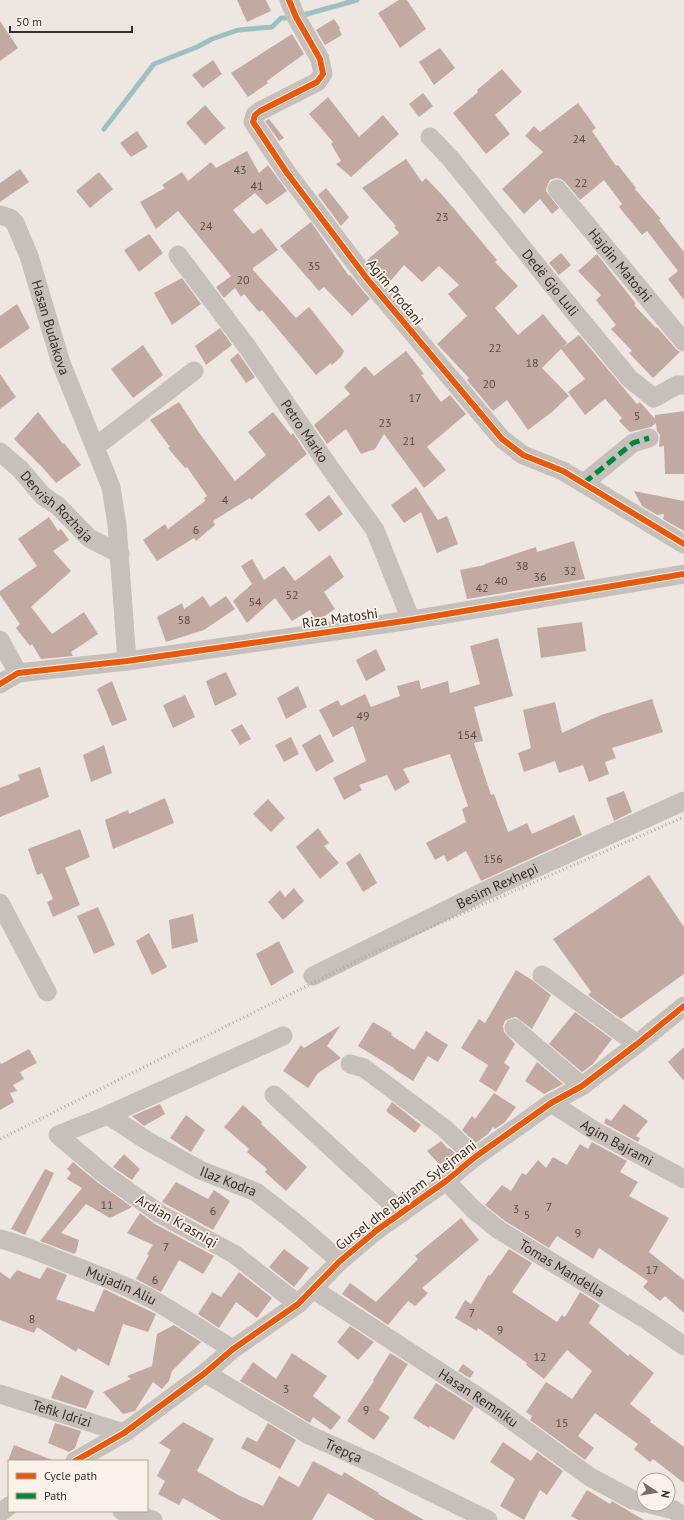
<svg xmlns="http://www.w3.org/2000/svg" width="684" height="1520" font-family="'PT Sans',sans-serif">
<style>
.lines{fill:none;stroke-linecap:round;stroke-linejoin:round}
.stream{stroke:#9cc1c0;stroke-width:5}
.building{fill:#c2aaa2}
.minor{stroke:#c7c0ba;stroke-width:19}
.rail{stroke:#afa8a4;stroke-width:3;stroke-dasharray:1 3;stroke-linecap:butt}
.quiet{stroke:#00873e;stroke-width:5;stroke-dasharray:10 5;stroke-linecap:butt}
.cycleway-casing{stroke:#faf2e8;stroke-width:8}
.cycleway{stroke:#e8590c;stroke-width:6}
.labels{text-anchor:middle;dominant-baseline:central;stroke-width:3.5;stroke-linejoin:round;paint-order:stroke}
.number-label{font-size:12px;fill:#5a4c46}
.street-label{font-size:14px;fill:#382c28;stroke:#faf2e8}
</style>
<rect width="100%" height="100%" fill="#eee7e1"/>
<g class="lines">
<g class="stream">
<path d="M300,16L357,0"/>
<path d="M104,129L154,64L197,47L212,39L238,30L272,27L281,18H292"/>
</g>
</g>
<g class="building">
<path d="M237,0H266L271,11L247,22Z"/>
<path d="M399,0H407L426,29L400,48L378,13Z"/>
<path d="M334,19L340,28L339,29L342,35L325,45L316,30Z"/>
<path d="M0,21L18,48L0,61Z"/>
<path d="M292,34L304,54L267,81L268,83L248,97L231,73Z"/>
<path d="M440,48L455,68L434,85L419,62Z"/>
<path d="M213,60L222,74L203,88L192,75Z"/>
<path d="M502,69L522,92L495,115L510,134L486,154L453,113L478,92L477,90Z"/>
<path d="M423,93L433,106L419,117L409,104Z"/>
<path d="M328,97L359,137L383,115L399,134L351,177L336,164L341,161L331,144L333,142L309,114Z"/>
<path d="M578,103L596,128L592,131L616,166L618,165L636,188L635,189L661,219L659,220L684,252V300L668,279L678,271L647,231L642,235L619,207L622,204L604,180L580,200L565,182L561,179L556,178L550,180L547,186L546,191L559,208L552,214L540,199L524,214L502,189L543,152L525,136L534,126L540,132Z"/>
<path d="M205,105L225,128L205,145L186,123Z"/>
<path d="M269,119L284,138L279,141L265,121Z"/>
<path d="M137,131L148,147L131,157L120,143Z"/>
<path d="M247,151L259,173L268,165L287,191L267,205L255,193L233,210L253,234L261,228L278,250L253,268V270L296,318L309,307L344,351L341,357L332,365L331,363L316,375L262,310L259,312L244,294L241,297L235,288L224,298L216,287L231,276L178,211L156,229L140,202L165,188L162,185L182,172L188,181L211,162L216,168Z"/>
<path d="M406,159L422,182L426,178L445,198L497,260L495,262L518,286L495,308L518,335L543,314L567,343L563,347L579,335L637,404L640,402L655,419V415L684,411V474H665L664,446L659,447L660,435L657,431L656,423L651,427L630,432L619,421L622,418L605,399L585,415L568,392L585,379L561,349L542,368L569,396L552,412L528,430L507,400L493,411L467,380L469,378L437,344L467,316L448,294L459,285L439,266L422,282L404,265L387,285L367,260L399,233L394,227L396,226L362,188Z"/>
<path d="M20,169L29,182L0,202V183Z"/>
<path d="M99,172L113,189L90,208L76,191Z"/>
<path d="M326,188L349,217L341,226L318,195Z"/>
<path d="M311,222L349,276L350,275L370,299L352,316L324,287L319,291L280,246Z"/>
<path d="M149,234L163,253L139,272L124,250Z"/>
<path d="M561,253L571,265L559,275L549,263Z"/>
<path d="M597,254L636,304L634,305L656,328L657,327L676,349L680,352L653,378L629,353L632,351L611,329L616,325L596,300L601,295L578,271Z"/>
<path d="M182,278L201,304L172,325L154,293Z"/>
<path d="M17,304L30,328L0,349V316Z"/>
<path d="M220,328L232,345L206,365L195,346Z"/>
<path d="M143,345L163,375L133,398L111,369Z"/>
<path d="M406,351L424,374L421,375L441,402L450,395L466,414L427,447L446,470L424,488L384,434L375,449L361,454L346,429L327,444L314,425L350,394L344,387L365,366L374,376Z"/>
<path d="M238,353L255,377L246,383L230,360Z"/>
<path d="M0,374L16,397L0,409Z"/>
<path d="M179,402L200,434L235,481L266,455L248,432L273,412L291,435L293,433L307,454L251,500L250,498L213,521L215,525L196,541L194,538L157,561L143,540L165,524L168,529L205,501L204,498L207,496L187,467L185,468L168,448L170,447L150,420Z"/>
<path d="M38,412L63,444L64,443L81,465L56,483L44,469L14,439Z"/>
<path d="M416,487L438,520L447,516L458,544L437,553L421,512L404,523L391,505Z"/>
<path d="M634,491L684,501V531L663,519L664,514L657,515L642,506Z"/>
<path d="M329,495L343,514L319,532L305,514Z"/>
<path d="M49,517L58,531L61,529L69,540L53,551L71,571L31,607L52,634L84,612L98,634L71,652L73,656L41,659L32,644L30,646L16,628L20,624L0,595V591L37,566L18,539Z"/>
<path d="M574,541L585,579L467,599L460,570L485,565V564L536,547L537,552Z"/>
<path d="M330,555L344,577L324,592L335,609L316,622L310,610L292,621L275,598L247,623L233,601L252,584L241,566L252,559L264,580L284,566L295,581Z"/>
<path d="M203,596L210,607L226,596L235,609L204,630L166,642L157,617L182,603L184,609Z"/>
<path d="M582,622L586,651L541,658L537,628Z"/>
<path d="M498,638L513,696L474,707L483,741L474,743L491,795L494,794L508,832L527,823L532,834L574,815L582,835L481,881L466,851L447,862L444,855L435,860L426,843L466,822L462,809L468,806L450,754L403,769L410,782L395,791L387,775L359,785L362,790L344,800L333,778L366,761L353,726L333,737L319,710L338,700L341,706L365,694L371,707L400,696L397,686L419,680L421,689L448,681L450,693L480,684L470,646Z"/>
<path d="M376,649L386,670L366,681L356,660Z"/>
<path d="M226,672L237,695L215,706L206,681Z"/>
<path d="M112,681L127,720L112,726L97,689Z"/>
<path d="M298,686L307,707L286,719L277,698Z"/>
<path d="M185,695L195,717L173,728L163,705Z"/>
<path d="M652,699L663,732L612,748L616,758L605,762L609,774L589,782L583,765L559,773L555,761L524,772L518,753L531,748L523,710L555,702L562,733L601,715Z"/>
<path d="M242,724L251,739L240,745L231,730Z"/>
<path d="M320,734L334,761L316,772L302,745Z"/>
<path d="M291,737L299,754L284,762L275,745Z"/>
<path d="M104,745L112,773L91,782L83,755Z"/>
<path d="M40,767L49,797L0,817V788L20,780L18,775Z"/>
<path d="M624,791L632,812L614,821L606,798Z"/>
<path d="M165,798L174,823L113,849L105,820L128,810L129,814Z"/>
<path d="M268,799L285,818L271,832L253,814Z"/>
<path d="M318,828L329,843L324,846L339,863L320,879L296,847Z"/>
<path d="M80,829L90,857L65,868L80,905L53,917L47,902L53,899L42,873L37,875L28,849Z"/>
<path d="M360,853L377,883L363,892L346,863Z"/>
<path d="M649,875L684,927V974L621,1019L588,995L591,992L553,939Z"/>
<path d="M294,888L304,901L283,920L268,902L280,890L285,897Z"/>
<path d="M98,907L115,945L94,954L77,916Z"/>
<path d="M193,914L198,942L172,949L169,920Z"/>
<path d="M149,933L167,967L152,975L136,941Z"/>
<path d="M279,941L294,972L271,986L256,954Z"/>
<path d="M516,970L532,980L551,995L532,1029L516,1017L511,1018L505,1021L503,1026L504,1032L515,1044L504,1063L510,1067L496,1092L479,1081L488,1065L461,1048L479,1019L485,1023Z"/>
<path d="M575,1012L612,1039L593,1064L582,1072L549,1044Z"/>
<path d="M373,1022L392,1033L391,1035L414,1050L426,1031L448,1045L438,1062L428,1056L413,1081L394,1069V1068L358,1046Z"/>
<path d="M341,1025L327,1046L341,1058L318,1073L308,1088L283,1071L301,1045L304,1048Z"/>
<path d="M684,1047V1081L668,1062Z"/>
<path d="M29,1049L37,1063L20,1072L24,1079L13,1085L17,1091L10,1093L14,1102L0,1110V1062L1,1064Z"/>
<path d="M537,1062L563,1084L544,1094L525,1081Z"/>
<path d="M494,1093L516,1107L505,1122L495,1129L493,1127L488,1134L476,1143L462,1130L472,1116L475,1119Z"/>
<path d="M392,1102L421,1125L415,1133L386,1111Z"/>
<path d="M160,1104L165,1114L144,1126L132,1116Z"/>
<path d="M624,1104L648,1121L636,1136L640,1138L638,1142L604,1123L606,1118L611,1121Z"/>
<path d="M243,1105L262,1122L261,1124L307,1167L286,1191L265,1172L267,1169L247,1152L249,1149L224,1127Z"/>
<path d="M186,1115L205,1130L191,1152L170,1138Z"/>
<path d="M441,1141L448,1149L449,1148L455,1153L440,1165L427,1151Z"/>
<path d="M592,1142L627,1161L620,1172L638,1182L629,1196L669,1218L649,1252L684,1280V1313L665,1296L660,1301L643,1287L648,1281L599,1248L593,1259L557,1236L549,1248L505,1221L485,1205L502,1185L511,1191L522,1173L526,1175L538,1160L546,1168L553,1157L567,1165L580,1144L588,1149Z"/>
<path d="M124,1154L140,1169L132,1180L113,1167Z"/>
<path d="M73,1162L97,1182L132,1207L110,1218L86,1204L61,1233L79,1240L76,1252L74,1254L40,1241L82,1188L67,1179L71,1173L67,1169Z"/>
<path d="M45,1169L54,1173L25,1235L11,1229Z"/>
<path d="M176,1182L208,1199L214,1190L230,1201L213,1230L162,1202Z"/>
<path d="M140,1213L155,1224L214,1256L203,1274L179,1260L161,1292L136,1279L149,1255L147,1254L153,1245L127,1233Z"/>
<path d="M461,1218L479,1240L422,1288L428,1293L415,1306L408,1301L388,1325L342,1294L350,1283L376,1302L418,1259L415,1256Z"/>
<path d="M284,1249L309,1268L294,1287L269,1267Z"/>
<path d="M509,1249L532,1263L512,1292L557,1322L562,1315L565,1317L580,1292L600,1305L589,1323L628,1356L630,1354L654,1373L630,1404L651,1420L650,1422L684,1447V1483L653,1459L650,1462L634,1449L638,1444L595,1413L578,1436L594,1448L585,1460L530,1420L532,1416L526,1412L546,1382L572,1399L592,1371L567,1350L544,1379L526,1365L527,1363L478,1328L477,1331L455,1318L465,1300L471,1304L489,1274L490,1276Z"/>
<path d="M47,1267L67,1275L56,1299L94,1312L104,1289L156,1314L148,1332L123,1324L109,1366L78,1348L76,1352L37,1327L34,1333L0,1320V1272L10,1279L17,1270L40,1279Z"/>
<path d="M239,1272L272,1298L257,1318L236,1302L219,1328L198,1314L212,1292L221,1297Z"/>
<path d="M174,1325L201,1342L172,1371L169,1381L162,1389L153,1382L135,1411L123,1414L103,1392L131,1379L127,1376L152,1366L157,1334Z"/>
<path d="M350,1326L374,1342L358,1360L337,1342Z"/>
<path d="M292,1353L327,1376L313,1396L341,1417L331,1430L313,1417L310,1423L240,1381L253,1362L276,1379Z"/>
<path d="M390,1353L408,1364L379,1410L390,1417L374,1440L347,1421L374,1381L373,1380Z"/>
<path d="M463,1364L474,1372L470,1378L458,1371Z"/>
<path d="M61,1375L94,1391L86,1409L51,1398Z"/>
<path d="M436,1383L474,1407L454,1440L430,1426L429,1428L413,1418Z"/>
<path d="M183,1422L214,1439L197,1471L238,1495L263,1506L279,1476L299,1487L313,1461L342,1476L344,1472L357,1480L379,1493L378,1494L424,1520H375L328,1493L312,1520H221L183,1498L179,1505L158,1494L165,1481L157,1476L171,1450L159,1443Z"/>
<path d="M55,1423L81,1431L75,1448L69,1452L48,1443Z"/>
<path d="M268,1423L296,1440L280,1469L241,1448L247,1437L257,1442Z"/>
<path d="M503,1442L531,1461L537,1452L563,1471L547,1495L540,1490L524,1520L500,1506L515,1479L490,1462Z"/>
<path d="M14,1445L52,1460V1461H8Z"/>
<path d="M587,1490L610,1504L612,1501L644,1520H578L571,1516Z"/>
</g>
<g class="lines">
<g class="minor">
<path d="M289,0L296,17L320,59L323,74L317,82L260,111L255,115L253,122L287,173L368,280L502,439L523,455L563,471L684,544"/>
<path id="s1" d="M430,137L451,159L575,313L630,379L654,398L677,385H684"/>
<path id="s2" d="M557,189L684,342"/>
<path id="s3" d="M0,215L10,218L15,223L29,256L61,363L111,487L117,525L127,661"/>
<path id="s4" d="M178,255L248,348L330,468L375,530L411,620"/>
<path d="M95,447L194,371"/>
<path id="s5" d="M0,452L20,469L43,496L58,506L89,538L120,554"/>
<path d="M584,483L633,443L649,438"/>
<path d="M0,640L18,673"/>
<path d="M0,684L18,673L127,661L411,620L684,574"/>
<path d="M0,903L47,992"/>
<path d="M542,975L637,1044"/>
<path id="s6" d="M313,976L485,891L684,801"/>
<path d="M514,1028L582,1086"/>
<path d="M350,1064L364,1068L444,1128L475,1157"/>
<path d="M274,1095L402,1213"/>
<path id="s7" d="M551,1103L595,1131L684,1179"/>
<path d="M108,1115L283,1036"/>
<path id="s8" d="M446,1181L474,1210L499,1230L645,1319L684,1346"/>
<path id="s9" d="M0,1239C24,1245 46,1255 69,1264C96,1274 124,1285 150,1298C179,1314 205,1333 233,1349"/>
<path id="s10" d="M313,1289L492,1406L590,1477L633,1500L644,1503"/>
<path id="s11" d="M298,1304L234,1254L160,1214L104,1174L58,1135L108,1115L146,1140L200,1170L256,1192L297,1224L340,1261"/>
<path id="s12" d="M205,1373L309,1435L376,1465L488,1520"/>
<path id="s13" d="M0,1394L124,1433"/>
<path d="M75,1461L124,1433L205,1373L233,1349L298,1304L340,1261L377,1230L446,1181L475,1157L551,1103L582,1086L637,1044L684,1006"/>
<path d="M650,1504L674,1510L684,1517"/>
<path d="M122,1511L153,1520"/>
<path d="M0,1513L9,1506"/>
</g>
<path class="rail" d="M0,1139L383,948L684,817"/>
<path class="quiet" d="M584,483L633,443L649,438"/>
<g class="cycleway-casing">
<g id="cycleway">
<path d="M289,0L296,17L320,59L323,74L317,82L260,111L255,115L253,122L287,173L368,280L502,439L523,455L563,471L684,544"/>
<path d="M0,684L18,673L127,661L411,620L684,574"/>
<path d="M75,1461L124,1433L205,1373L233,1349L298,1304L340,1261L377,1230L446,1181L475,1157L551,1103L582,1086L637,1044L684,1006"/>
</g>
</g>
<use href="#cycleway" class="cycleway"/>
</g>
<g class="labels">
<g class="number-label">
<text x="579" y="138">24</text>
<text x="240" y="169">43</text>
<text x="581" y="182">22</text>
<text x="257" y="185">41</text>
<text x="442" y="216">23</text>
<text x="206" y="225">24</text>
<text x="314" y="265">35</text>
<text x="243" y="279">20</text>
<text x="495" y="347">22</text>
<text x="532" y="362">18</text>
<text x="489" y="383">20</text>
<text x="415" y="397">17</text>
<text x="637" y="415">5</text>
<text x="385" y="422">23</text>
<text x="409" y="440">21</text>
<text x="225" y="499">4</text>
<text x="196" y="529">6</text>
<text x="522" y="565">38</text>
<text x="570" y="570">32</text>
<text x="540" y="576">36</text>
<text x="501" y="580">40</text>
<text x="482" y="587">42</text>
<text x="292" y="594">52</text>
<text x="255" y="601">54</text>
<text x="184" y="619">58</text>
<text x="363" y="715">49</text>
<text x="467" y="734">154</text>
<text x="493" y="858">156</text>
<text x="107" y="1204">11</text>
<text x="549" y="1206">7</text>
<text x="516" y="1208">3</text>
<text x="213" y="1210">6</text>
<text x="527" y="1214">5</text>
<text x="578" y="1232">9</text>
<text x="166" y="1246">7</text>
<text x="652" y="1269">17</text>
<text x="155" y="1279">6</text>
<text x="472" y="1312">7</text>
<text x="32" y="1318">8</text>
<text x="500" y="1329">9</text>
<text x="540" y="1356">12</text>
<text x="286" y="1388">3</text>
<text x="366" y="1409">9</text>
<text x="562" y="1422">15</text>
</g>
<g class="street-label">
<text stroke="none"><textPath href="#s2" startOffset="99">Hajdin Matoshi</textPath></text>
<text stroke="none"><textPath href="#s1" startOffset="189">Dedë Gjo Luli</textPath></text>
<text transform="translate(395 292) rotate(51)">Agim Prodani</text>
<text stroke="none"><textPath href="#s3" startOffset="128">Hasan Budakova</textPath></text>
<text stroke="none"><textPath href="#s4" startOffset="217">Petro Marko</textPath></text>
<text stroke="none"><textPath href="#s5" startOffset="79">Dervish Rozhaja</textPath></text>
<text transform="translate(340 618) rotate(-8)">Riza Matoshi</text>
<text stroke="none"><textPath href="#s6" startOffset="205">Besim Rexhepi</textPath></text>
<text stroke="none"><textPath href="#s7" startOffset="77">Agim Bajrami</textPath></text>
<text stroke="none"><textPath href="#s11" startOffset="486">Ilaz Kodra</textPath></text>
<text transform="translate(406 1195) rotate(-37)">Gursel dhe Bajram Sylejmani</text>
<text transform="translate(177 1221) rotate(30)">Ardian Krasniqi</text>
<text stroke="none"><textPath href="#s8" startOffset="146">Tomas Mandella</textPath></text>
<text stroke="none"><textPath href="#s9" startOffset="130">Mujadin Aliu</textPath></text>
<text stroke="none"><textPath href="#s10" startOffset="198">Hasan Remniku</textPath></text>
<text stroke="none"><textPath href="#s13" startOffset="65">Tefik Idrizi</textPath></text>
<text stroke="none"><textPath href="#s12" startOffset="159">Trepça</textPath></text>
</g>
</g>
<rect x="8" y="1460" width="140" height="52" fill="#faf2e8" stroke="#aca39b"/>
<rect x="16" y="1473" width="20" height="6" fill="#e8590c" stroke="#aca39b"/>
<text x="44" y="1480" font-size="12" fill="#382c28">Cycle path</text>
<rect x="16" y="1493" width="20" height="6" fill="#00873e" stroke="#aca39b"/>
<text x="44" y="1500" font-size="12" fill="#382c28">Path</text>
<g transform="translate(656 1492) rotate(102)"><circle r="19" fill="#faf2e8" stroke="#aca39b"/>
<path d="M0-3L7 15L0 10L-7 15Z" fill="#786d69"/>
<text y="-6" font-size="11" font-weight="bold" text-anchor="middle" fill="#382c28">N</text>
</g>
<path d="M10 26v6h122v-6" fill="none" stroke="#382c28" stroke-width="2"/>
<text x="16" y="26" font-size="12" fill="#382c28" stroke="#faf2e8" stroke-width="3" paint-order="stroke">50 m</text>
</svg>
